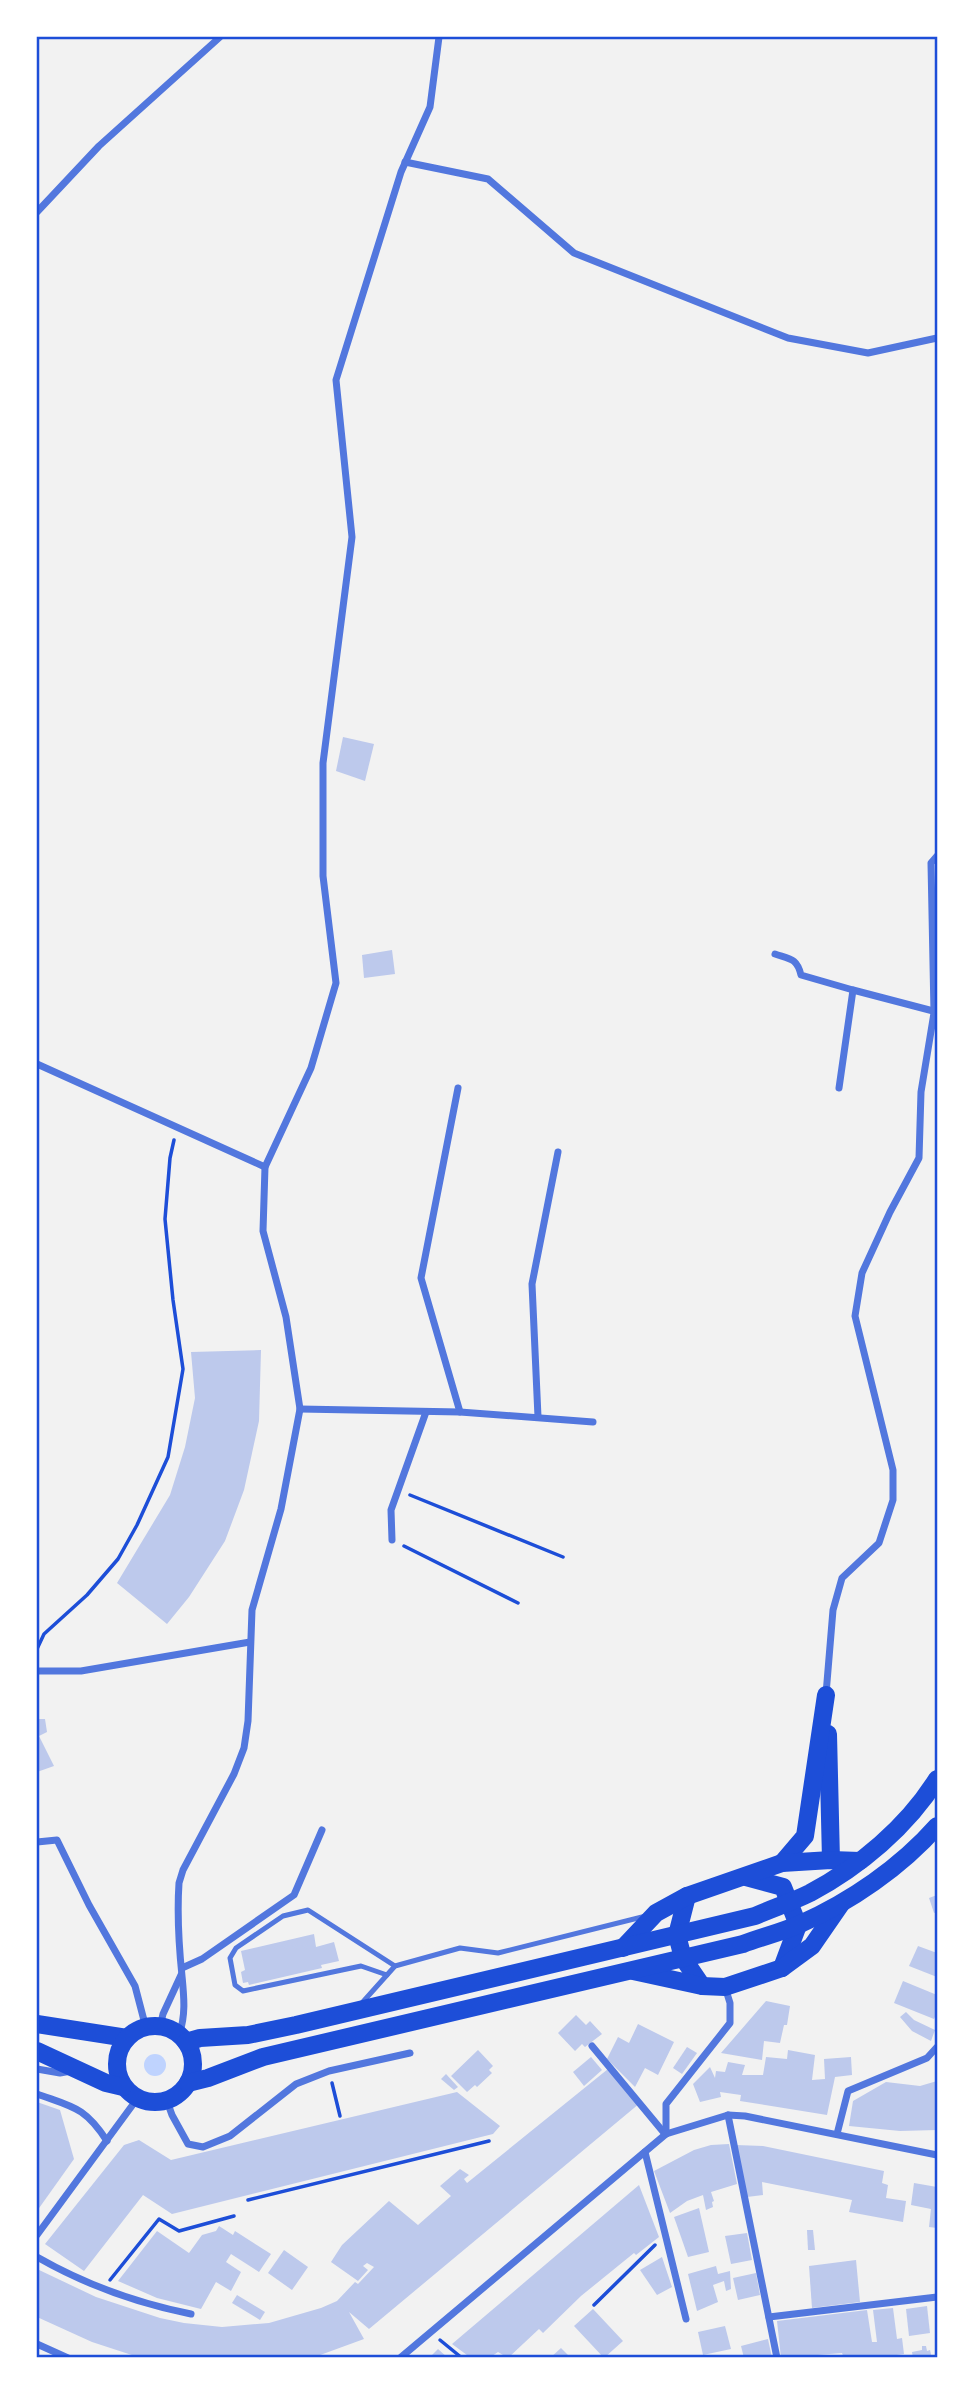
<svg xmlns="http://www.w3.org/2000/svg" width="974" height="2395" font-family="Helvetica,sans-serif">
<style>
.water{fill:#bfd3fe}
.building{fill:#bdc9ec}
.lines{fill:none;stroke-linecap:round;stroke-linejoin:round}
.path{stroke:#1d4ed8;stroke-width:3.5}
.service{stroke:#5277de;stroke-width:5}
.minor{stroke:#5277de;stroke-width:7}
.primary{stroke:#1d4ed8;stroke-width:18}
.neatline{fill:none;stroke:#1d4ed8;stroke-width:2.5}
</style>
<rect width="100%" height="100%" fill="#f2f2f2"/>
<circle class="water" cx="155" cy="2065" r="11"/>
<g class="building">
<path d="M343,737L374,744L365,781L336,771Z"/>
<path d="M392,950L395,974L364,978L362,955Z"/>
<path d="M261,1350L259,1421L244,1490L225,1541L189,1597L167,1624L117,1583L170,1495L185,1447L195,1398L191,1352Z"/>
<path d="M37,1719H45L47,1732L39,1736L54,1766L37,1772Z"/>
<path d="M937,1895V1912L934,1913L929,1898Z"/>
<path d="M314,1934L316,1947L334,1942L339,1961L321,1965L322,1968L249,1985L248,1982L243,1983L241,1972L245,1970L241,1951Z"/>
<path d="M918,1946L937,1953V1977L909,1966Z"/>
<path d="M903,1981L937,1995V2013L934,2019L894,2003Z"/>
<path d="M766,2001L790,2006L787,2025H784L780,2043L764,2041L762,2060L721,2053Z"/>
<path d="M906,2012L914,2020L935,2030L931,2041L912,2031L900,2017Z"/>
<path d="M576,2015L586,2025L590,2021L602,2034L585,2047L582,2044L575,2051L558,2033Z"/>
<path d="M638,2024L674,2042L658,2075L645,2068L635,2087L607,2059L618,2037L629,2043Z"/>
<path d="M687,2047L697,2053L682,2074L673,2068Z"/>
<path d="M478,2050L493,2066L489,2070L492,2073L477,2087L475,2085L467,2092L451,2076Z"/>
<path d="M788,2050L815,2055L812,2080L825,2079L824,2059L851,2057L852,2075L835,2077L827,2115L740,2101L741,2095L720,2092L721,2097L700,2102L693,2084L710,2067L715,2078L716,2071L725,2072L728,2062L745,2065L742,2075H763L766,2057L787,2059Z"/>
<path d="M591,2057L602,2070L584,2086L573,2072Z"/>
<path d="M608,2069L640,2103L369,2329L349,2312L364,2339L312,2358H141L92,2342L37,2317V2269L96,2297L160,2318L184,2323L222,2327L269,2323L321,2308L337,2301L355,2282L358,2284L374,2267L367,2263L363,2266L368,2270L358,2281L331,2262L342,2245L389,2201L418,2225L451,2196L440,2186L460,2169L469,2175L464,2179L467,2183Z"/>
<path d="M446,2074L458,2087L454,2090L441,2079Z"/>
<path d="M937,2081V2130L900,2131L849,2126L853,2101L886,2082L920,2086Z"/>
<path d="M457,2092L500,2126L493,2134L172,2214L143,2195L84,2271L45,2244L124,2145L139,2140L171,2160Z"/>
<path d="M37,2102L60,2110L74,2159L37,2211Z"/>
<path d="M729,2144L737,2184L711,2192L714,2201L712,2202L713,2207L706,2210L703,2195L687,2201L670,2213L654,2171L694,2150L711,2145Z"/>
<path d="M736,2145L763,2146L884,2171L882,2183L888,2185L886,2198L906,2201L903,2222L849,2212L852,2200L762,2182L763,2195L747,2197Z"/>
<path d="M914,2183L937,2187V2228L929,2227L931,2209L911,2205Z"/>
<path d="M639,2185L659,2237L636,2255L634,2253L581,2296L543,2333L539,2329L508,2358L498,2352L489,2358H471L452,2344Z"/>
<path d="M699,2208L709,2252L688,2257L674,2217Z"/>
<path d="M219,2226L233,2235L235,2231L271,2254L259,2272L231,2254L226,2262L241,2272L231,2291L216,2282L201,2309L157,2298L118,2281L157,2231L189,2253L202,2235L216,2231Z"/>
<path d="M807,2230H813L815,2250H808Z"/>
<path d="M747,2233L752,2260L731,2264L725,2236Z"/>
<path d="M284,2250L308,2267L292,2290L268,2273Z"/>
<path d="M662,2257L672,2287L657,2295L640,2270Z"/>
<path d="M856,2260L860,2302L812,2308L809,2266Z"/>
<path d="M716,2266L718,2274L730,2271L731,2289L726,2291L724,2281L713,2285L718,2302L697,2311L688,2274Z"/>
<path d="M756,2273L760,2295L738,2300L733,2278Z"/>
<path d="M237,2295L265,2312L260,2320L232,2303Z"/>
<path d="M927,2306L930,2333L909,2336L906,2309Z"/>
<path d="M893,2308L897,2339L902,2338L904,2354L875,2358H844L842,2353L781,2358L777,2321L867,2310L872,2342H877L873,2310Z"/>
<path d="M593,2309L623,2341L604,2358L574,2326Z"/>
<path d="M725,2326L731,2349L703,2355L698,2332Z"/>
<path d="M768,2339L772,2358H744L741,2346Z"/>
<path d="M922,2346H926L927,2351L930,2350L932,2358H913L912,2352L922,2350Z"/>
<path d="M561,2348L571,2358H550Z"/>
<path d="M438,2349L448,2358H429Z"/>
</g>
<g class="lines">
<g class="path">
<path d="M410,1495L563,1557"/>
<path d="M404,1546L518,1603"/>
<path d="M37,1649L44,1634L87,1595L118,1559L137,1525L168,1457L183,1369L173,1300L165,1219L170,1158L174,1140"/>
<path d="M332,2083L340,2116"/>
<path d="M248,2200L489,2141"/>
<path d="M110,2280L159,2219L179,2231L234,2216"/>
<path d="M594,2305L655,2245"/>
<path d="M440,2340L462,2358"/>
</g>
<g class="service">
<path d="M387,1975L361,1966L243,1991L235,1985L230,1958L236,1948L283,1916L308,1910L395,1966"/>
<path d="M361,2004L395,1966L460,1948L498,1953L646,1916"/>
</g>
<g class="minor">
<path d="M405,162L488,179L574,253L788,338L868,353L937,338"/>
<path d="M37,212L99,146L220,37"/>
<path d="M775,954C790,959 797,958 801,975L853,990"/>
<path d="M37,1064L265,1167"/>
<path d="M458,1088L421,1278L460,1412"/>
<path d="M839,1088L853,990L937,1012"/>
<path d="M300,1409L460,1412L593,1422"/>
<path d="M538,1417L532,1284L558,1152"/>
<path d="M392,1540L391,1510L426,1412"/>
<path d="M37,1671H81L250,1642"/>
<path d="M826,1694L833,1610L842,1578L879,1543L893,1500V1470L855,1316L862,1273L890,1212L919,1158L921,1092L934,1013L931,863L937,856"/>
<path d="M37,1842L57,1840L89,1905L135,1986L146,2028"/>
<path d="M182,1968L202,1959L294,1895L322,1830"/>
<path d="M160,2027L163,2014L181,1975"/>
<path d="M179,2035C186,2015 184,1997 182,1976C179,1947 177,1913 179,1883L183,1870L234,1774L244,1748L248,1721L252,1610L281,1509L300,1409L286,1317L263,1231L265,1167L311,1068L336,983L323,876V763L352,537L336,380L401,172L430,107L439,37"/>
<path d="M592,2046L665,2134"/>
<path d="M37,2069L60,2073L71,2071"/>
<path d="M37,2094C73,2107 85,2107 107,2141"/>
<path d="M167,2101L172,2115L188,2144L203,2147L230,2136L296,2084L329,2071L410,2053"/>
<path d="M728,2115L777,2358"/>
<path d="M666,2134V2104L730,2023V2003L725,1987"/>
<path d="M837,2134L848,2091L927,2058L937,2047"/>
<path d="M645,2152L686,2319"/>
<path d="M37,2235L137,2099"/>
<path d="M37,2257C86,2285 136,2303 191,2314"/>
<path d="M769,2317L937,2297"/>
<path d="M37,2344L68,2358"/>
<path d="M400,2358L666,2134L728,2115L745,2116L937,2155"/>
</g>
<g class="primary">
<path d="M828,1734L831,1860"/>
<path d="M782,1863L805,1836L826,1695"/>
<path d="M746,1877L783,1887L798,1925L782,1968"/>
<path d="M687,1896L677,1935L683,1958L702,1986"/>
<path d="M623,1948L656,1913L687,1896L782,1863L831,1860L860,1861"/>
<path d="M633,1971L702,1986L725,1987L782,1968L812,1946L841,1904"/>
<path d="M37,2024L127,2038"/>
<circle cx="155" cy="2064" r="38"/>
<path d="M186,2042L200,2038L248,2035L296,2025L755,1916C773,1908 792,1902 810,1893C859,1867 907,1827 937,1779"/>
<path d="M37,2051L106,2083L123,2087"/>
<path d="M188,2083L208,2078L263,2057L743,1944C762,1937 782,1932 800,1924C850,1902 901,1867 937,1826"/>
</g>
</g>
<rect width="974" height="2395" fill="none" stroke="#ffffff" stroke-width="77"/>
<rect x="38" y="38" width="898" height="2318" class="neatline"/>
</svg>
